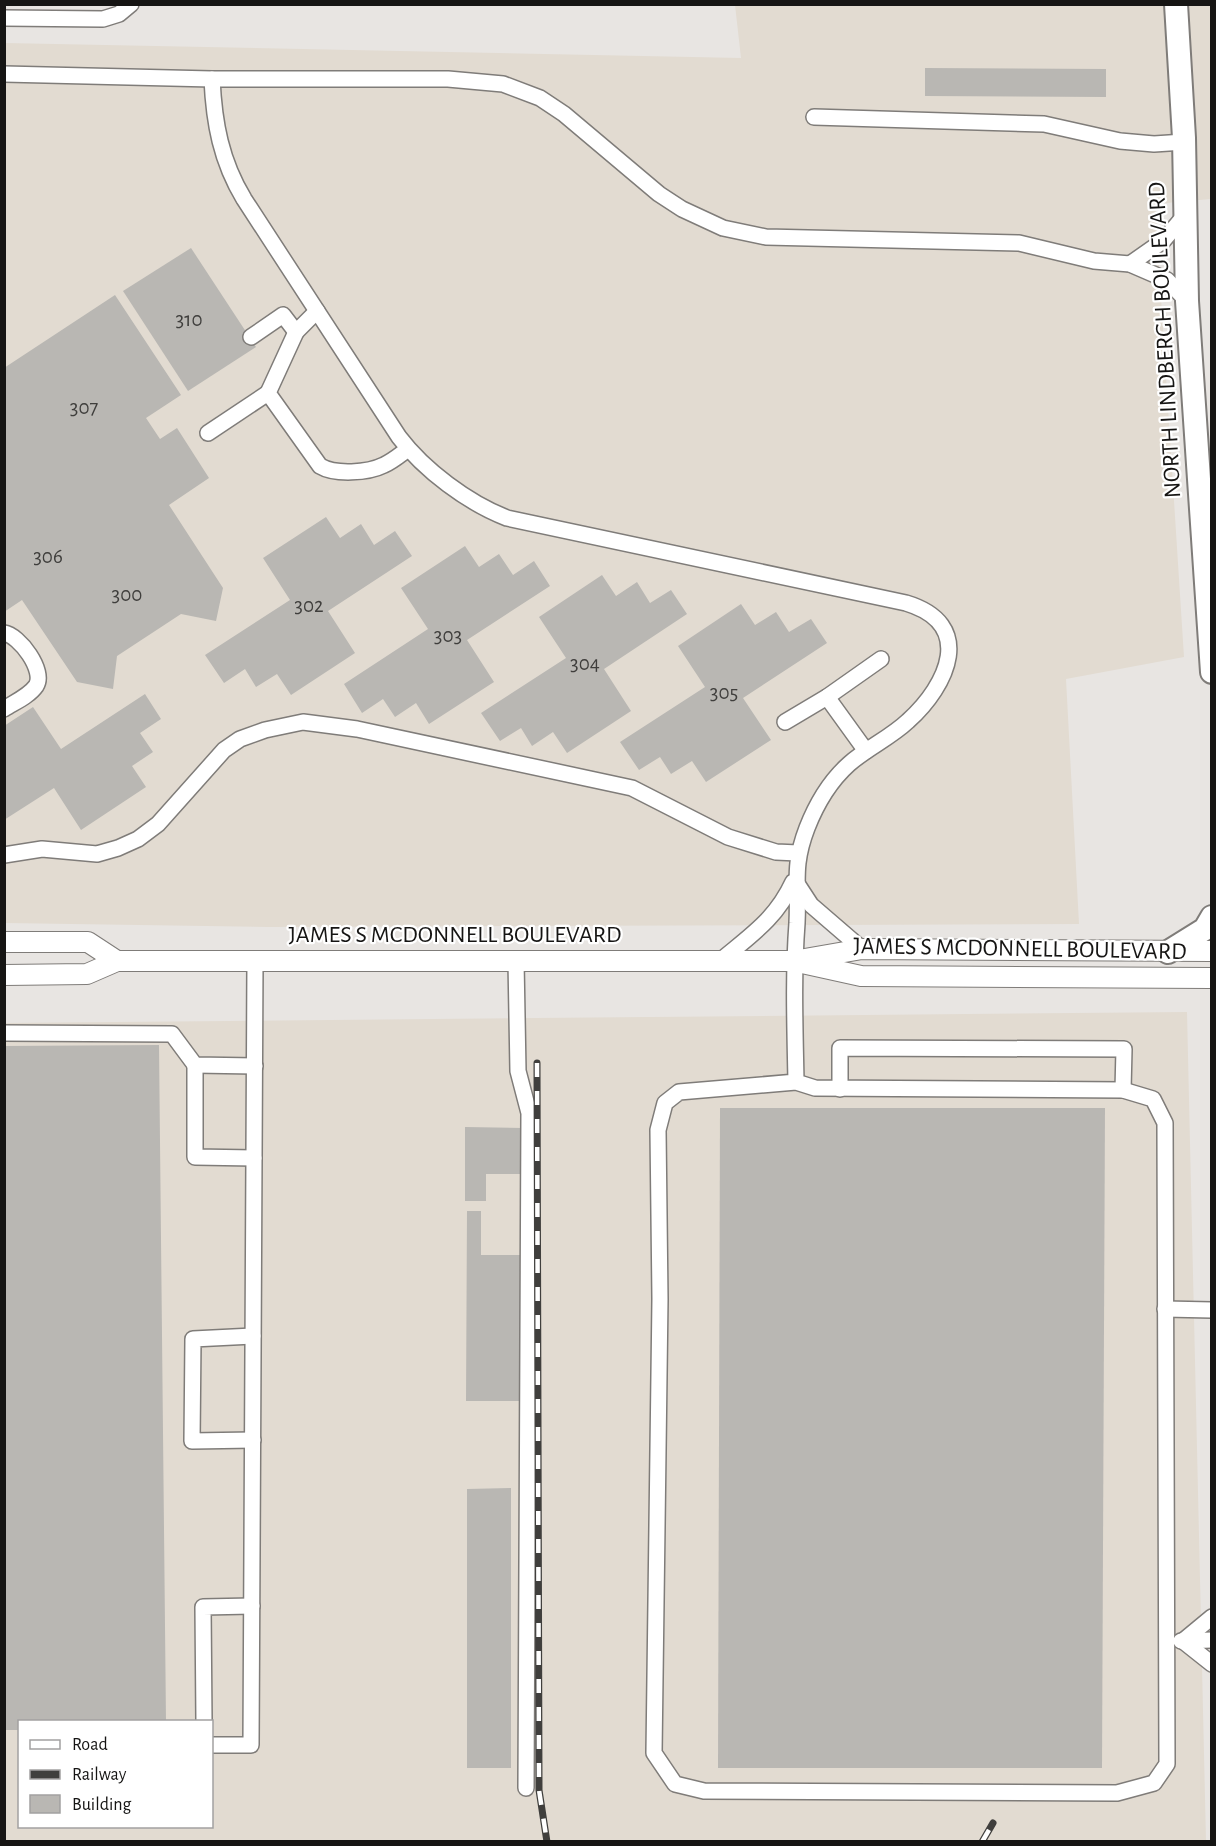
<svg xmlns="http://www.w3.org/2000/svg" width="1216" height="1846" font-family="'Alegreya Sans',sans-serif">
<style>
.built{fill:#e2dbd1;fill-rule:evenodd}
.building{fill:#b9b7b3}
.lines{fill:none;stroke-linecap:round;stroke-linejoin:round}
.minor-casing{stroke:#7f7c79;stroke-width:18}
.major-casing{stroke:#7f7c79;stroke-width:22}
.highway-casing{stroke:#7f7c79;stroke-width:26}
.minor{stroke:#fff;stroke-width:15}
.major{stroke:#fff;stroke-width:20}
.highway{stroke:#fff;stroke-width:22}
.rail-casing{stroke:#403f3d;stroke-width:7}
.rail{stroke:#fff;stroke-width:4.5;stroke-dasharray:14;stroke-linecap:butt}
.labels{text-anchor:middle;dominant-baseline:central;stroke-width:4.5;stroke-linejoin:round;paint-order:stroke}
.number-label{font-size:21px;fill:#3f3e3c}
.street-label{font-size:24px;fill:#161514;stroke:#fff}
</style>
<rect width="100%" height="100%" fill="#e8e5e2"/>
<g class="built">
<path d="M735,5H1211V199L1155,204L1184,657L1066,679L1079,924L268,927L5,923V43L741,58Z"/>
<path d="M1187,1012L1206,1841H5L4,1023ZM20,1722H212V1826H20Z"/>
</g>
<g class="building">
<path d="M925,68L1106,69V97L925,96Z"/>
<path d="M191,248L256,347L188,391L123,291Z"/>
<path d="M115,295L181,395L146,418L160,439L177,428L209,478L169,505L223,588L216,621L181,614L117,656L113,689L77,682L22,600L4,612V368Z"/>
<path d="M326,517L340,538L361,524L374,545L395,531L412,556L328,611L355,653L291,695L277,674L256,687L245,669L224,683L205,655L290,600L263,558Z"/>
<path d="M465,546L479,567L499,554L513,575L534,561L550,586L467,640L494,682L429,724L416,703L395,717L383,699L362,713L344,684L428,629L401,588Z"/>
<path d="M602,575L616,596L637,582L650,603L671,590L687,614L604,669L631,711L567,753L553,732L532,746L521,728L500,741L481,713L566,658L539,617Z"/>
<path d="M741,604L755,625L776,612L789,632L811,619L827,643L743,698L771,740L706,782L692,761L671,774L660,757L639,770L620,742L705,687L678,646Z"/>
<path d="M145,694L161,719L140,733L153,752L132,766L146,787L81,830L54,788L4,820V726L33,707L61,749Z"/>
<path d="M159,1045L166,1722H20V1730H4V1046Z"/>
<path d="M720,1108H1105L1102,1768H718Z"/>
<path d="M465,1127L524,1128L523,1174H486V1201H465Z"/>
<path d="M467,1211H481V1255H521L520,1401H466Z"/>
<path d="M511,1488V1768H467V1489Z"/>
</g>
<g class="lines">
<g class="minor-casing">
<g id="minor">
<path d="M4,18L103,19L119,14L131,4"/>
<path d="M4,74L212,79H448L503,84L540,98L564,114L659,194L682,209L723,228L766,237L1019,243L1094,261L1130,264L1167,280L1187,301"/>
<path d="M212,79C214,123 221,161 244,199L399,437C424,470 468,503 507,518L906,603C976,624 948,685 908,721C890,738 867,748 849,764C830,781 816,805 807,828C792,867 799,884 797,923C793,976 795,1029 796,1082L815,1088L1123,1090L1153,1099L1165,1123L1167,1764L1154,1783L1117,1793L704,1791L675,1784L654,1753L660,1299L658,1130L665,1103L679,1092L796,1082"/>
<path d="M814,117L1044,124L1120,141L1154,144L1184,142"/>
<path d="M1130,264L1163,241L1185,215"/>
<path d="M317,311L296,332L268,393L320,466C335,475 368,473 384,465C393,461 401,454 408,449"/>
<path d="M251,337L283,315L296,332"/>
<path d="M208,433L268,393"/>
<path d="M4,633C19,635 46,671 36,686C29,696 15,702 4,709"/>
<path d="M827,697L866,751"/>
<path d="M785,722L827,697L881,659"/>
<path d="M4,855L42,849L97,854L118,848L138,839L158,824L224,750L240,739L265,730L303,722L357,729L632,788L728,837L776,852L798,853"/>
<path d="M796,882L811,905L862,949"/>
<path d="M516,961L518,1071L529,1113L526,1788"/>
<path d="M720,961C751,935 776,919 793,882"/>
<path d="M4,1033L172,1034L195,1065L255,1066"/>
<path d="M195,1065V1157L254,1158"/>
<path d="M840,1089V1048L1124,1049L1123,1090"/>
<path d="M1165,1309L1212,1310"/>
<path d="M253,1440L192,1441L193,1339L253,1336"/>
<path d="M1212,1617L1183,1641L1212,1664"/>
<path d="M1181,1641L1212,1640"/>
<path d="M204,1722L203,1607L252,1606"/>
<path d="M212,1745H251L255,961"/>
</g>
</g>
<g class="major-casing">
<g id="major">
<path d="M4,942H88L117,961"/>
<path d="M802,963L861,976L1212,978"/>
<path d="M4,975L87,974L117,961H793L862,949L1212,951"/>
</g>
</g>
<g class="highway-casing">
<g id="highway">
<path d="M1176,4L1184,138L1187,301L1212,672"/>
<path d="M1168,952L1205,929L1212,917"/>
</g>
</g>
<use href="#minor" class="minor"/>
<use href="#major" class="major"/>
<use href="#highway" class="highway"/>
<g class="rail-casing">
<g id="rail">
<path d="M537,1063L539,1790L547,1842"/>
<path d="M982,1842L993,1823"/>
</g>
</g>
<use href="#rail" class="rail"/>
</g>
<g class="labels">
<g class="number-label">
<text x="189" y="319">310</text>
<text x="84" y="407">307</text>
<text x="48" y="556">306</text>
<text x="127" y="594">300</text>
<text x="309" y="605">302</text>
<text x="448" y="635">303</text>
<text x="585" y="663">304</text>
<text x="724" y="692">305</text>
</g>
<g class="street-label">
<text transform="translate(1165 340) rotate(-93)">NORTH LINDBERGH BOULEVARD</text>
<text x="455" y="935">JAMES S MCDONNELL BOULEVARD</text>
<text transform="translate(1020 949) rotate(1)">JAMES S MCDONNELL BOULEVARD</text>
</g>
</g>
<rect width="1216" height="1846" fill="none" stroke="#161514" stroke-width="12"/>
<rect x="18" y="1720" width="195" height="108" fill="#ffffff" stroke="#a2a1a1" stroke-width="1.5"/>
<rect x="30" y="1740" width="30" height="9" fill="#ffffff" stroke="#a2a1a1" stroke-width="1.5"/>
<text x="72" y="1750" font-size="18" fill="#161514">Road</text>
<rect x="30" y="1770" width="30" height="9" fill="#403f3d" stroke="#a2a1a1" stroke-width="1.5"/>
<text x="72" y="1780" font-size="18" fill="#161514">Railway</text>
<rect x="30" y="1795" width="30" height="18" fill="#b9b7b3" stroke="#a2a1a1" stroke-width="1.5"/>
<text x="72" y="1810" font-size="18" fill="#161514">Building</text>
</svg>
